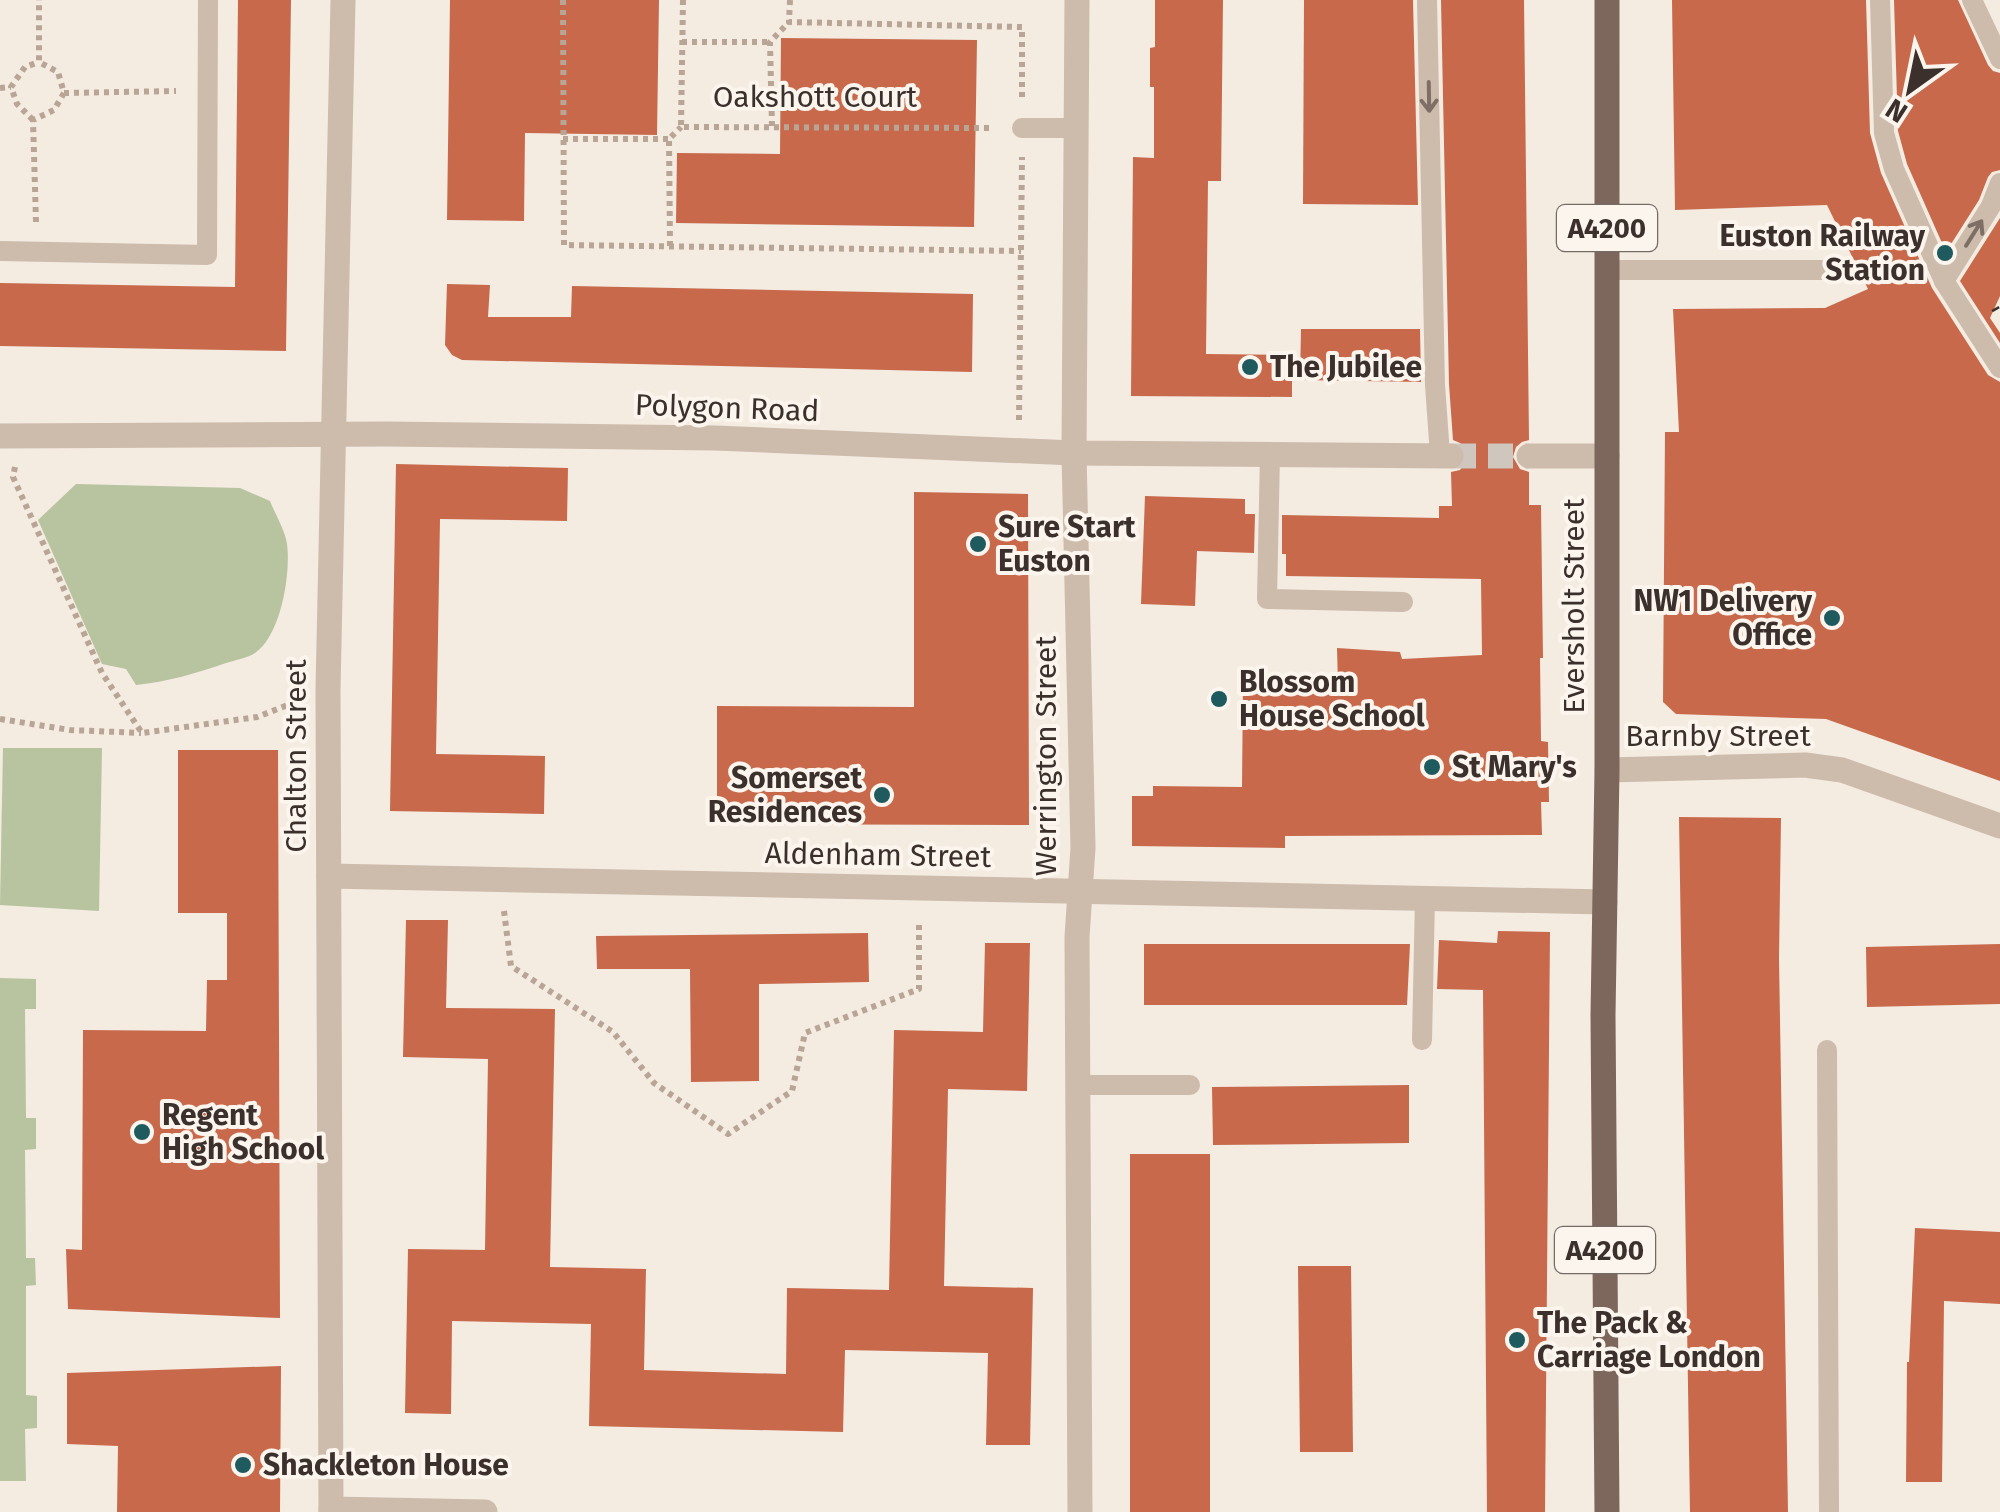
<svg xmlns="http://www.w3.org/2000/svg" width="2000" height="1512" font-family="'Fira Sans',sans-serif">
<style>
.green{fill:#b8c4a0}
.building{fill:#c8694b}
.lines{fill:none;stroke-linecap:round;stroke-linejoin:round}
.street-tunnel{stroke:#cfc6bd;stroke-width:25;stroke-dasharray:25 12;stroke-linecap:butt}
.path{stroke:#b9a596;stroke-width:6;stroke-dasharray:5 5;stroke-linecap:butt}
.lane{stroke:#cdbbac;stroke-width:20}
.street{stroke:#cdbbac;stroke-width:25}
.primary{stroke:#7d675c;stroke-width:25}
.rail{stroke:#3b302b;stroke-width:8;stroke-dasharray:2.5 8;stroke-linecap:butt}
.lane-bridge{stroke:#cdbbac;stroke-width:20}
.oneway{stroke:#7d6f65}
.poi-dot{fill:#1f5a5e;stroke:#fbf5ee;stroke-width:4}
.labels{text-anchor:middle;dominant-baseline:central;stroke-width:8;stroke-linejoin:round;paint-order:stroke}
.shield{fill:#fbf5ee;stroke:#756b66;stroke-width:2.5}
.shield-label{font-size:28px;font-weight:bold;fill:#3b302b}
.street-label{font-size:30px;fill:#3b302b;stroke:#fbf5ee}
.poi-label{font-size:30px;font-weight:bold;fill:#3b302b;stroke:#fbf5ee;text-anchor:start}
</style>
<rect width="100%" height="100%" fill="#f4ebe1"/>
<g class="green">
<path d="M76,484L240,488L270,501C275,514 285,530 287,544C291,573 281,636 255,653C248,658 235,660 226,663C197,673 167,682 136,685L126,669L102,664L38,520Z"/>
<path d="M3,748H102L99,911L0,905Z"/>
<path d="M0,978L36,979V1009H25L26,1118H36V1149L25,1150L26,1258H35L36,1285L26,1286V1395L37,1396V1428L25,1429L26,1481H0Z"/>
</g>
<g class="building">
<path d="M238,0H291L286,351L0,346V283L235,287Z"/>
<path d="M450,0H659L657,135L525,133L524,221L447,220Z"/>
<path d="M1155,0H1223L1221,181H1208L1206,354L1292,355V397L1131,396L1133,157L1154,158V87H1150V48L1155,47Z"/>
<path d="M1304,0H1413L1418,205L1303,204Z"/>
<path d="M1441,0H1524L1529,440L1522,442L1516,447L1513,457L1520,469L1529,472V505H1541L1543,658H1540L1541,741L1548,742L1549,802H1541L1542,835L1285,836V848L1132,846V796H1153V786L1242,787L1243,683L1338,684L1337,648L1400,652L1402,659L1482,655L1481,579L1286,576V554H1282V515L1439,518V506H1452L1451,472L1460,470L1465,463L1466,449L1460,443L1453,440L1449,384Z"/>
<path d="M1672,0H1866L1870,133L1881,173L1932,288L1988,375L2000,382V781L1826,719L1676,714L1663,702L1665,432H1679L1673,309L1825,308L1868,289L1827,205L1675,210Z"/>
<path d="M1894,0H1958L1988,65L1993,71L2000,73V170L1992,172L1988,177L1979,200L1946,252L1907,164L1898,131Z"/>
<path d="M781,38L977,40L974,227L676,223L677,153L780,154Z"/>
<path d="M2000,218V296L1990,318L2000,333V343L1960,281Z"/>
<path d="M447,284L490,285L488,317H571L572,286L973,294L972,372L462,360L452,355L445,345Z"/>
<path d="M1301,329H1420L1421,382L1300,380Z"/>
<path d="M396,464L568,468L567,521L440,519L436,754L545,756L544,814L390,811Z"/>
<path d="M914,492L1028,494L1029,825L717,824V706L914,707Z"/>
<path d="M1145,496L1245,499V514H1255L1254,553L1197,551L1195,606L1141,604Z"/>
<path d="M178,750H278L280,1318L68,1309L66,1249L82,1250L83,1030L206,1031L207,980H227V913H178Z"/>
<path d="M1679,817L1781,818L1779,958L1788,1512H1690Z"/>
<path d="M406,920H448L446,1008L555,1009L550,1267L646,1269L644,1370L786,1374L787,1288L889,1290L894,1030L983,1032L985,943H1030L1027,1091L948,1089L944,1286L1033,1288L1030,1445H986L988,1353L845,1350L843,1432L589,1426L591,1324L452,1321L451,1414L405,1413L408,1249L485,1250L488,1059L403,1057Z"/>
<path d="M1498,931L1550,932L1545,1512H1487L1483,990L1437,989L1439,940L1497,943Z"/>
<path d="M868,933L869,982L759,984V1081L691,1082L690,969H597L596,936Z"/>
<path d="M1144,944H1410L1407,1005H1144Z"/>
<path d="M2000,944V1004L1867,1007L1866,947Z"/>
<path d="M1409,1085V1143L1213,1145L1212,1087Z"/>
<rect x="1130" y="1154" width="80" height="358"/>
<path d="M1915,1228L2000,1232V1304L1944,1301L1942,1482H1906L1907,1362H1909Z"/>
<path d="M1298,1266H1351L1353,1452H1300Z"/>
<path d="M281,1366L280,1512H117L118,1446L67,1444V1373Z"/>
</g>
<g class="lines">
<path class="street-tunnel" d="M1451,456H1529"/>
<g class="path">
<path d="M563,0L564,245L1021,251"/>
<path d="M683,0L681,127L993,128"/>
<path d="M790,0L789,22L1022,27V100"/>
<path d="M682,42H770"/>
<path d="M0,88L11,87"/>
<path d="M64,93L176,91"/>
<path d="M33,120L17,104L11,87L25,67L39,62"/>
<path d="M772,126L770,42L789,22"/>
<path d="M563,139H669"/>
<path d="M36,222L33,120L54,110L64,93L58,72L39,62V0"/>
<path d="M670,246L669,139L681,127"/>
<path d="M1019,420L1022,157"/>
<path d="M15,467L13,477L102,673L142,733L257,717L293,703"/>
<path d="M0,719L70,730L141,733"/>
<path d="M504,911L511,966L613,1032L654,1083L728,1134L792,1091L805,1033L919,989V922"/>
</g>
<g class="lane">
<path d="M1427,0L1435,385L1440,455"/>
<path d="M1972,0L2000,59"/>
<path d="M1022,128H1076"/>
<path d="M0,251L207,255L208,0"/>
<path d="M1607,270H1834"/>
<path d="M1944,281L2000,368"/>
<path d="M1270,454L1267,599L1403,602"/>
<path d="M1422,1040L1425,898"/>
<path d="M1827,1050L1829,1512"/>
<path d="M1078,1085H1190"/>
</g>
<g class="street">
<path d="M1077,0L1074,453L1083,848L1077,937L1080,1512"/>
<path d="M0,436L387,434L715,438L1074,453L1451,456"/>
<path d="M1529,456H1607"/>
<path d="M1607,770L1805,765L1842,770L2000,826"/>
<path d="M329,876L1605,902"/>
<path d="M331,1509L485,1512"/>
<path d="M331,1512L328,689L343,0"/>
</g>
<path class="primary" d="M1607,1512L1603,1015L1607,770V0"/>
<path class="rail" d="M1995,308L2000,317"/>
<g class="lane-bridge">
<path d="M1880,0L1884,133L1894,169L1944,281"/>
<path d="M1944,281L1991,206L2000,183"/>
</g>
</g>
<defs><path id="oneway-shaft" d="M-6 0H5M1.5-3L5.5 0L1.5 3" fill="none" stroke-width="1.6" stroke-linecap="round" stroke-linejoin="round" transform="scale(2.5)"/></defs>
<g class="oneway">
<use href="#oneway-shaft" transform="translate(1429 97) rotate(89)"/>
<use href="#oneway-shaft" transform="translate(1974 233) rotate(-58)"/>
</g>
<g class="poi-dot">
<circle cx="1945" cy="253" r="10"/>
<circle cx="1250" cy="367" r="10"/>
<circle cx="978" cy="544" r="10"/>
<circle cx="1832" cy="618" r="10"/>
<circle cx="1219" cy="699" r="10"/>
<circle cx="1432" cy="767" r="10"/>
<circle cx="882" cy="795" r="10"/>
<circle cx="142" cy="1132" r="10"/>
<circle cx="1517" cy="1340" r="10"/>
<circle cx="243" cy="1465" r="10"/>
</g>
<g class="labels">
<g class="shield">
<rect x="1557" y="205" width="100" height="46" rx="8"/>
<rect x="1555" y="1227" width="100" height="46" rx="8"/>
</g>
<g class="shield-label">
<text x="1607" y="228">A4200</text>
<text x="1605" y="1250">A4200</text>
</g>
<g class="street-label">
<text x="815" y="97">Oakshott Court</text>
<text transform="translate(727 408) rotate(2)">Polygon Road</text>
<text transform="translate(1574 606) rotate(-90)">Eversholt Street</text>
<text x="1718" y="736">Barnby Street</text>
<text transform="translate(296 756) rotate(-90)">Chalton Street</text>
<text transform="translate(1046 756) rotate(-90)">Werrington Street</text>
<text transform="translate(878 855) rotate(1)">Aldenham Street</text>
</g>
<g class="poi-label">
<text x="1925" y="236" text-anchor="end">Euston Railway<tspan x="1925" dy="34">Station</tspan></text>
<text x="1270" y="367">The Jubilee</text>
<text x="998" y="527">Sure Start<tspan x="998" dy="34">Euston</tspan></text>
<text x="1812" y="601" text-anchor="end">NW1 Delivery<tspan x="1812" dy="34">Office</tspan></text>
<text x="1239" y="682">Blossom<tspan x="1239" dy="34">House School</tspan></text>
<text x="1452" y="767">St Mary's</text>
<text x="862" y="778" text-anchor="end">Somerset<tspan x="862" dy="34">Residences</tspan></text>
<text x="162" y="1115">Regent<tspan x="162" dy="34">High School</tspan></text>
<text x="1537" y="1323">The Pack &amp;<tspan x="1537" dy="34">Carriage London</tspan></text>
<text x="263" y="1465">Shackleton House</text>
</g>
</g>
<g transform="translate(1910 90) rotate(213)" stroke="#fbf5ee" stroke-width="8" paint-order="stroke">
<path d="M0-8L18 38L0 25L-18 38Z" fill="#3b302b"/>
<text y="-15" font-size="28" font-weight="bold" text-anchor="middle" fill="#3b302b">N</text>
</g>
</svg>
